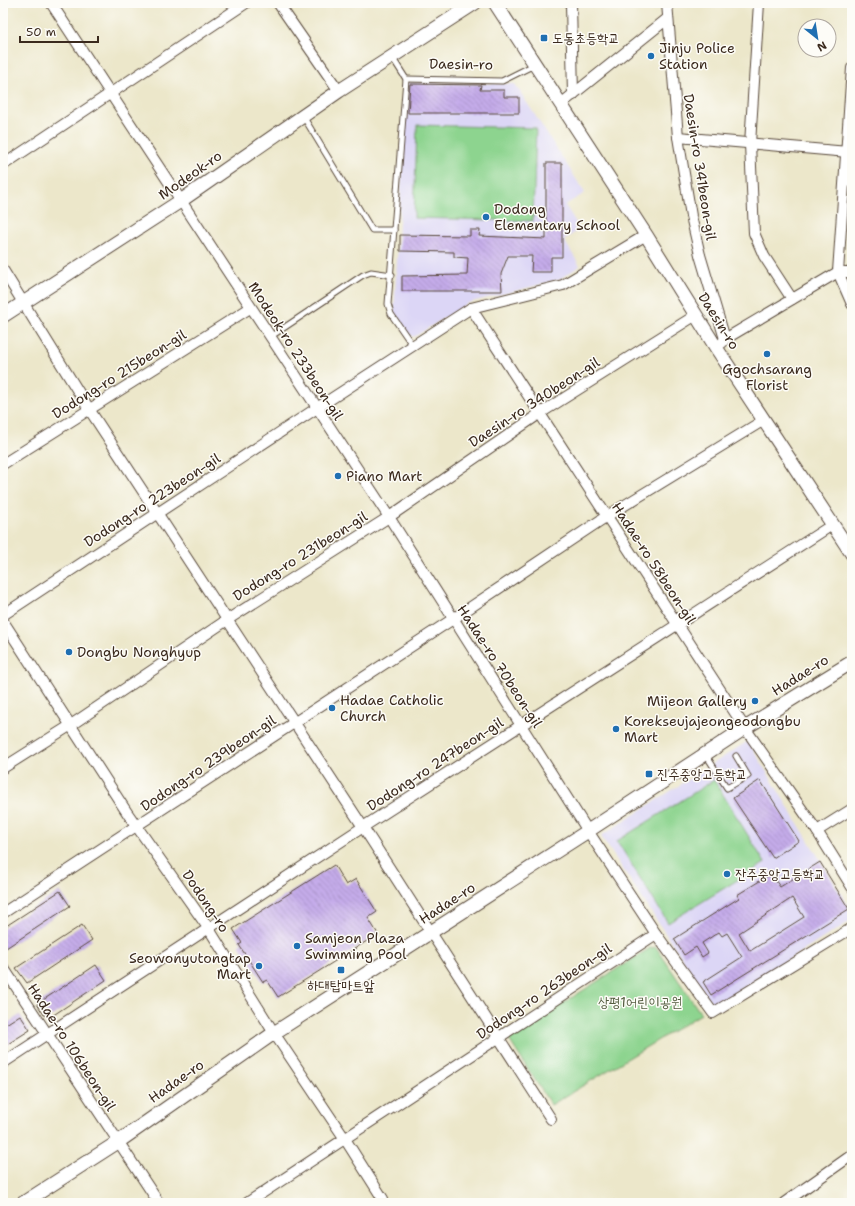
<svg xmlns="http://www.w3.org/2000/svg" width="855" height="1206" font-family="'Shantell Sans','Poor Story',sans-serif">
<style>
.built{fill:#dcd6f6}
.park{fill:#8dd48f;stroke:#647f56}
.building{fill:url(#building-back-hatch);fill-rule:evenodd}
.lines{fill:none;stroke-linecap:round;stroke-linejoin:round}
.service-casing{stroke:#564638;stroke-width:7}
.minor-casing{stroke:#564638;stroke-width:12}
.tertiary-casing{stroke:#564638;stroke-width:15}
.service{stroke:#fff;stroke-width:5}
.minor{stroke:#fff;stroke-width:10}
.tertiary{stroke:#fff;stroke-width:13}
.poi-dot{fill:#1f6fb2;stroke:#fdfcf7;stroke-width:1.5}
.labels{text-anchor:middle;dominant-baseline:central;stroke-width:3;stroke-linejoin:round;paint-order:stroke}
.poi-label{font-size:14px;fill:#3b2a1e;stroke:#fdfcf7;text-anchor:start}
.street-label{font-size:14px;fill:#3b2a1e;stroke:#fdfcf7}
.park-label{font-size:14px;fill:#545d40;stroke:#fdfcf7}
</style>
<defs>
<pattern id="building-back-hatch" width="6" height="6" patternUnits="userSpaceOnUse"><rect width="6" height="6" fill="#c5acea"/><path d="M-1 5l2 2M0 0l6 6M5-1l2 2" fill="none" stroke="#a18cbd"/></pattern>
</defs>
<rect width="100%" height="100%" fill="#fdfcf7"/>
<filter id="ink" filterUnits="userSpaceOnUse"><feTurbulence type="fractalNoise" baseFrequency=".025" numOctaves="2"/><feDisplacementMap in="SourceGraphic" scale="8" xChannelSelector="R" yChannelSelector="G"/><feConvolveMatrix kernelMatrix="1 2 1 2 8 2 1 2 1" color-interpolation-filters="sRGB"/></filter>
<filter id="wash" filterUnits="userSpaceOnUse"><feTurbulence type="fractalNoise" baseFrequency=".012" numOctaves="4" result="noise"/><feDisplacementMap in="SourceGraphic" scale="16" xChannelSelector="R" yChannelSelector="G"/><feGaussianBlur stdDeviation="0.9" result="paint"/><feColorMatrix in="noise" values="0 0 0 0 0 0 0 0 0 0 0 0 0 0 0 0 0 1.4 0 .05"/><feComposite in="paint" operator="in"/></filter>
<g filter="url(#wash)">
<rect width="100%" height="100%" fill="#ece7ca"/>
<g class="built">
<path d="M407,82L515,84L585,193L565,205L580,229L564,240L580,266L558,280L468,303L414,337L408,334L394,312Z"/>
<path d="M748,741L852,912V920L714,1007L601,836Z"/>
</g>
<g class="park">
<path d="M417,125L536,128L533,221L414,218Z"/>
<path d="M714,780L765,863L668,923L617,841Z"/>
<path d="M656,947L701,1014L551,1105L508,1038L650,948Z"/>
</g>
<g id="blocks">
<g class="building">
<path d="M410,84L481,85L480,90H504V97H519V113H408Z"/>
<path d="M546,163H562V257H551V272H531L532,256H508L501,274L502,291H402V276L467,275L468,258L454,257V252L400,251V235L470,236V230H480L479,236L546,239Z"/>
<path d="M760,780L799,841L773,858L733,798Z"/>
<path d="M820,862L849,909L711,995L703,982L742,957L727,933L722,936L719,932L702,943L708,953L702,957L696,947L684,955L674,939L739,898L737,895L771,874L780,887ZM792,898L804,917L750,951L739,933Z"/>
<path d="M334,865L346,885L356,879L377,912L368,918L378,934L278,997L267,980L263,982L239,945L242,943L233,929Z"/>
<path d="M60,891L70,906L3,950V928Z"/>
<path d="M82,925L92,940L27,983L16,968Z"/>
<path d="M96,965L106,980L52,1016L44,1015L37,1004Z"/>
<path d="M20,1015L30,1030L3,1047V1026Z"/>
</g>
</g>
</g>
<g filter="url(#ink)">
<use href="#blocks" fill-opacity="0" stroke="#564638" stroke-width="1"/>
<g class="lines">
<g class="service-casing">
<g id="service">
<path d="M392,57L406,79L388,304L391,314L413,346"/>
<path d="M406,79L502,81L534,65"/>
<path d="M303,116L372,230H394"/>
<path d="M270,337L363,275L371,272L392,275"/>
<path d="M706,755L727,788L748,776L736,756"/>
</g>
</g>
<g class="minor-casing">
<g id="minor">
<path d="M51,3L389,517L588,831L656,934L247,1203"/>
<path d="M278,3L339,91"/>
<path d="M571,3L573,95"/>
<path d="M667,3L678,137L691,216L700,255L725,339"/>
<path d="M759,3L750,144L754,233L764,256L792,299"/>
<path d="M852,68L838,272L852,304"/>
<path d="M561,104L667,19"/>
<path d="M678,137L848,152"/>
<path d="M3,165L246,3"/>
<path d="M3,270L89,409L363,827L551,1119"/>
<path d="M838,272H852"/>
<path d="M471,308L745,728L817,831L852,887"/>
<path d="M722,343L725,339L838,272"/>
<path d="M3,464L250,308"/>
<path d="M3,615L317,408L471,308L563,285L646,235"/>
<path d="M3,621L128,814L209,929L274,1033L345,1139L383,1199"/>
<path d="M3,768L71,725L227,620L389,517L539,414L696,315"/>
<path d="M817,831L852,809"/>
<path d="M3,913L453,619L607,516L764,420"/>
<path d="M656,934L713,1013L852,928"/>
<path d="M3,967L159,1203"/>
<path d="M3,1063L363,827L832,525"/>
<path d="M784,1203L852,1155"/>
</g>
</g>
<g class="tertiary-casing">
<g id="tertiary">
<path d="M495,3L646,235L717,349L852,554"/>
<path d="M3,316L182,200L339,91L475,3"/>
<path d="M23,1203L118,1142L274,1033L588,831L745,728L852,662"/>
</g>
</g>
<use href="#service" class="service"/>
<use href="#minor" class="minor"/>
<use href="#tertiary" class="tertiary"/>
</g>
</g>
<g class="poi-dot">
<rect x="540" y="34" width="8" height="8" rx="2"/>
<circle cx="651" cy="56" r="4"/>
<circle cx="486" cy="217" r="4"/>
<circle cx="767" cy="354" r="4"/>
<circle cx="338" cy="476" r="4"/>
<circle cx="69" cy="652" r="4"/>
<circle cx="755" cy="701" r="4"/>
<circle cx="332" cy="708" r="4"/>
<circle cx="616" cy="729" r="4"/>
<rect x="645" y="770" width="8" height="8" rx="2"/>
<circle cx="727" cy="874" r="4"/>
<circle cx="297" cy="946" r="4"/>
<circle cx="259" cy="966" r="4"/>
<rect x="337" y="966" width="8" height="8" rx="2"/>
</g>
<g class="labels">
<g class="poi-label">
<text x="552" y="38">도동초등학교</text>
<text x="659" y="48">Jinju Police<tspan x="659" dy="16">Station</tspan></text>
<text x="494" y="209">Dodong<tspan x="494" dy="16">Elementary School</tspan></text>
<text x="767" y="369" text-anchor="middle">Ggochsarang<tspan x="767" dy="16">Florist</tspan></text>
<text x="346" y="476">Piano Mart</text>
<text x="77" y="652">Dongbu Nonghyup</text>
<text x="340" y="700">Hadae Catholic<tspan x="340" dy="16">Church</tspan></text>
<text x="747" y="701" text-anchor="end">Mijeon Gallery</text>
<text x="624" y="721">Korekseujajeongeodongbu<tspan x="624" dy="16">Mart</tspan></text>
<text x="657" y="774">진주중앙고등학교</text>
<text x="735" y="874">잔주중앙고등학교</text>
<text x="305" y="938">Samjeon Plaza<tspan x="305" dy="16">Swimming Pool</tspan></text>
<text x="251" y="958" text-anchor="end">Seowonyutongtap<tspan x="251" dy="16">Mart</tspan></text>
<text x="341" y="985" text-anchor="middle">하대탑마트앞</text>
</g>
<g class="street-label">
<text transform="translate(461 64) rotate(1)">Daesin-ro</text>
<text transform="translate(700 167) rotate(81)">Daesin-ro 341beon-gil</text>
<text transform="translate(190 175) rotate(-35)">Modeok-ro</text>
<text transform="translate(719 321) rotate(58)">Daesin-ro</text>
<text transform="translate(296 351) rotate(57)">Modeok-ro 233beon-gil</text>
<text transform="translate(119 374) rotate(-32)">Dodong-ro 215beon-gil</text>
<text transform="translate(534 402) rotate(-33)">Daesin-ro 340beon-gil</text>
<text transform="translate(152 500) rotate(-33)">Dodong-ro 223beon-gil</text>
<text transform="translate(300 556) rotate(-32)">Dodong-ro 231beon-gil</text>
<text transform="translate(654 563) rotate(57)">Hadae-ro 58beon-gil</text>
<text transform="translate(500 666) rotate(57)">Hadae-ro 70beon-gil</text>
<text transform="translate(800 675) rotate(-32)">Hadae-ro</text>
<text transform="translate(208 763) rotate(-34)">Dodong-ro 239beon-gil</text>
<text transform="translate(435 764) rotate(-33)">Dodong-ro 247beon-gil</text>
<text transform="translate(206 901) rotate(56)">Dodong-ro</text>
<text transform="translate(447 903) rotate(-33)">Hadae-ro</text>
<text transform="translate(544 991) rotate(-34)">Dodong-ro 263beon-gil</text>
<text transform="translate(72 1047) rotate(57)">Hadae-ro 106beon-gil</text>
<text transform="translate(176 1081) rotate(-35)">Hadae-ro</text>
</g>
<g class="park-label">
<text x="640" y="1002">상평1어린이공원</text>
</g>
</g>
<rect width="855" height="1206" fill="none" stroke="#fdfcf7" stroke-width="16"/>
<g transform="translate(817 38) rotate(150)"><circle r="19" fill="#fdfcf7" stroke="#afa8a0"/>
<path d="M0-3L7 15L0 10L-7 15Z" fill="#1f6fb2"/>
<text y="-6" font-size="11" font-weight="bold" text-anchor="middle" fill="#3b2a1e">N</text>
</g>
<path d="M20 36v6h78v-6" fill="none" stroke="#3b2a1e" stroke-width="2"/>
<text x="26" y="36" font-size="12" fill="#3b2a1e" stroke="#fdfcf7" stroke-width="3" paint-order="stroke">50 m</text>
</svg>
